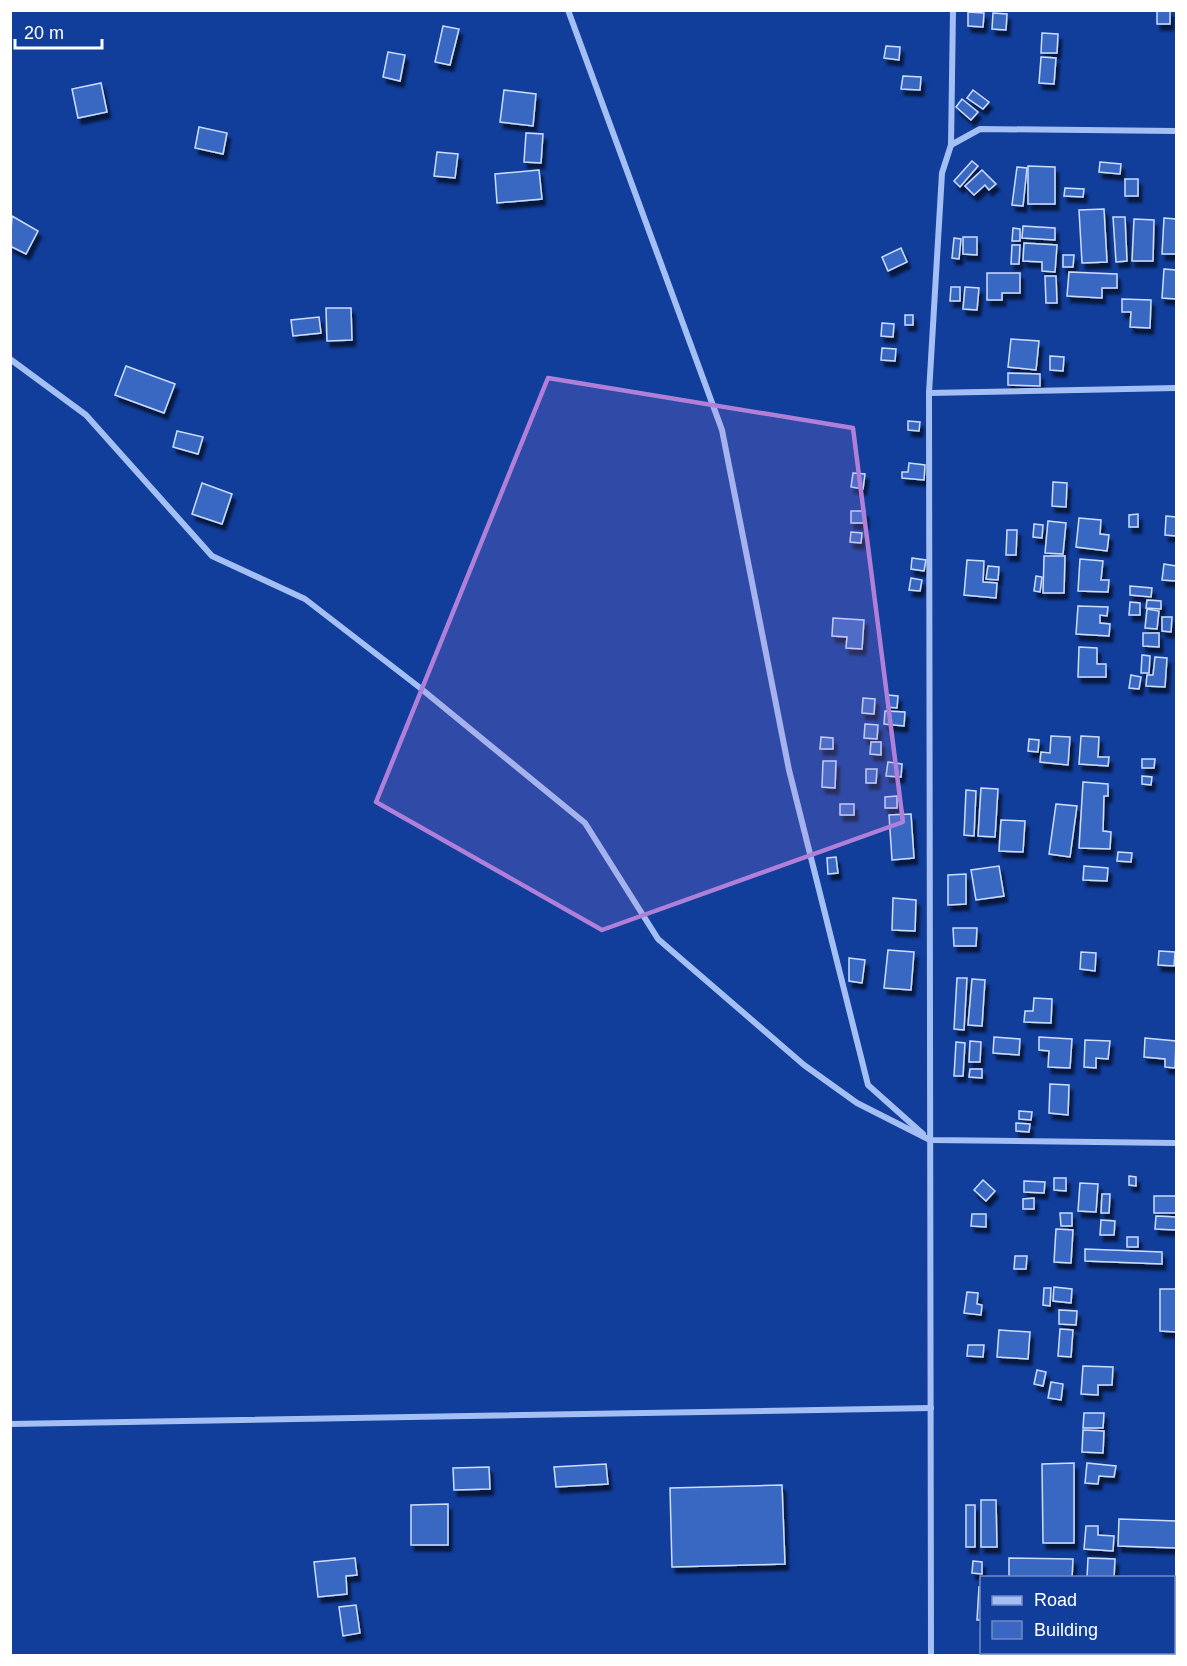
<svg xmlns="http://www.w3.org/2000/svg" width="1187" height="1666" font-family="Arial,sans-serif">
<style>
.building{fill:#3967c2;stroke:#ccddfe;stroke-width:1.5;filter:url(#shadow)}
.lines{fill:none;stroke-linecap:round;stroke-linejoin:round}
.minor{stroke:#a4bff4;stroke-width:6}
.marked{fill:#b080d9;fill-opacity:0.2;stroke:#b080d9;stroke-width:4.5;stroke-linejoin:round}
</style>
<defs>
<filter id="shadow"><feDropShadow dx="3.5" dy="6" stdDeviation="1.5" flood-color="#0009"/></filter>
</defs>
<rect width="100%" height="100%" fill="#113d9b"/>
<g class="building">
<path d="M1157,10L1170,11V24H1157Z"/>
<path d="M968,12L984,13L983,27L968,26Z"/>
<path d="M993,13L1007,14L1006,30L992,29Z"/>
<path d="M443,26L459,29L450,65L435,62Z"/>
<path d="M1042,33L1058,34L1057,53H1041Z"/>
<path d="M886,46L900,47L899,60L884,58Z"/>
<path d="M388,52L405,55L400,81L383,77Z"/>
<path d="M1041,57L1056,58L1054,84L1039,83Z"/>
<path d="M903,76L921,77L920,90L901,89Z"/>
<path d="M101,83L107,112L78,118L72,89Z"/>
<path d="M504,90L536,94L533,126L500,122Z"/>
<path d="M973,90L989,102L983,109L967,98Z"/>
<path d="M962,99L978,112L971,120L956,107Z"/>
<path d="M199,127L227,133L223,154L195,148Z"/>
<path d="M526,133L543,134L541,163L524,162Z"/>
<path d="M437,152L458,154L455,178L434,176Z"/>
<path d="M972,161L978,166L960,187L954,181Z"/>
<path d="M1100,162L1121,164L1120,174L1099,172Z"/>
<path d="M1028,166L1055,167V204H1028Z"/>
<path d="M1017,167L1027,168L1023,206L1012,205Z"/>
<path d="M539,170L542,199L497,203L495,174Z"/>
<path d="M982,170L996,184L989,190L985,185L974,195L965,186Z"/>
<rect x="1125" y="179" width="13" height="17"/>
<path d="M1065,188L1084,189L1083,197L1064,196Z"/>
<path d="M1104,209L1107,262L1082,263L1079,210Z"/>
<path d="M12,216L38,231L26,254L10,246Z"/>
<path d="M1113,217H1125L1127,261L1116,262Z"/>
<path d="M1164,218L1176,219V254H1162Z"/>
<path d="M1134,219L1154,220L1153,261H1132Z"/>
<path d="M1023,226L1055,228V240L1022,238Z"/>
<path d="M1013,228L1020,229V241H1012Z"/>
<path d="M963,237H977V255L963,254Z"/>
<path d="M954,238L961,239L959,259L952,258Z"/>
<path d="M1024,243L1057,245L1055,272L1042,271V262L1023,261Z"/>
<path d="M1012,245H1020L1019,264H1011Z"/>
<path d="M901,248L907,262L888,271L882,257Z"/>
<path d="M1063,255H1074L1073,267H1063Z"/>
<path d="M1164,269L1176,270V299L1162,298Z"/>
<path d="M1069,272L1117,274V288H1102V298L1067,296Z"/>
<path d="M987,273H1020V293H1002V300H987Z"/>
<path d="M1045,276H1056L1057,303H1046Z"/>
<path d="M951,287H960V301H950Z"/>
<path d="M965,287L979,288L977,310L963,309Z"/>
<path d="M1122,299L1151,300L1150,328L1130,327L1131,312H1122Z"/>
<path d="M326,308H351L352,340L327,341Z"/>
<rect x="905" y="315" width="8" height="10"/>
<path d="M319,317L321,333L293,336L291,320Z"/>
<path d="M882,323L894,324L893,337L881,336Z"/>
<path d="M1011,339L1039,341L1036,370L1008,367Z"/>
<path d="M882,348L896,349L895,361L881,360Z"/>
<path d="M1050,356L1064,357L1063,371L1050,370Z"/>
<path d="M126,366L175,384L164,413L115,395Z"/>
<path d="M1008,373L1040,374V386L1008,385Z"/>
<path d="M908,421L920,422L919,431L908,430Z"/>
<path d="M177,431L203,437L198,454L173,447Z"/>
<path d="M909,463L925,465L924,480L902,478V472H908Z"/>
<path d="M853,473L865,474L863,489L851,487Z"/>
<path d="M1053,482L1067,483L1066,507L1052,506Z"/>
<path d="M202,483L232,494L222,524L192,514Z"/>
<rect x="851" y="511" width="14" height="12"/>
<path d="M1138,514V527H1129V515Z"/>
<path d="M1166,516L1176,517V536L1165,535Z"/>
<path d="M1079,518L1101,520L1100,534L1109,535L1107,551L1076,547Z"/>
<path d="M1048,521L1066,523L1063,554L1045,553Z"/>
<path d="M1034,524L1043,525L1042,538L1033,537Z"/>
<path d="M1007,530H1017L1016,555H1006Z"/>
<path d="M851,532L862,533L861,543L850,542Z"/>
<path d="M1044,556H1065L1064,593H1043Z"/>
<path d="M912,558L926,560L924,571L911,569Z"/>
<path d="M1080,559L1103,561L1101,580H1109L1108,592L1078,591Z"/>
<path d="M967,560L984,561L983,582L997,583L996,598L964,595Z"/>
<path d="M1164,564L1176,566V581L1162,580Z"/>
<path d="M988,566L999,567L998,580L986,579Z"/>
<path d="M1036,576L1042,577L1040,592L1034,591Z"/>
<path d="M911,578L922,580L920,591L909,590Z"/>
<path d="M1130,586L1152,588L1151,597L1130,595Z"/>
<path d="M1147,600L1161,601V609L1146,608Z"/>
<path d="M1130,602L1140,603V615H1129Z"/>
<path d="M1078,606L1108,607L1107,616L1100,615V623L1110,624L1109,636L1076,634Z"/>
<path d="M1147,609L1159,611L1157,629L1145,628Z"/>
<path d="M1162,617H1172L1171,632L1162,631Z"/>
<path d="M833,618L864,620L862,649L846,648L847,637L832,636Z"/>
<path d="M1143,633H1159V647L1143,646Z"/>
<path d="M1079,647L1097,648V664H1106V677H1078Z"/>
<path d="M1142,655L1150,656L1149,673H1141Z"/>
<path d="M1155,657L1167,658L1165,687L1146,686L1147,675H1153Z"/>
<path d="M1131,675L1141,677L1139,689L1129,688Z"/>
<path d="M888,695L898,696L897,708L887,707Z"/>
<path d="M863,698L875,699L874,714L862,713Z"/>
<path d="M885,711L905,712L904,726L884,724Z"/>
<path d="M865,724L878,725L877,739L864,738Z"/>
<path d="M1051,736L1070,737L1068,765L1040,762L1041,752L1050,753Z"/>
<path d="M1081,736L1099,737L1098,757H1109L1108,766L1079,764Z"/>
<path d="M821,737L833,738V749H820Z"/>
<path d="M1029,739L1039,740L1038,752L1028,751Z"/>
<path d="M871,742H881V755L870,754Z"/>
<path d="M1142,759H1155L1154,768H1142Z"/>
<path d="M823,761H836L835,788L822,787Z"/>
<path d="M888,762L902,764L901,777L886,776Z"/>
<path d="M866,769H877L876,783H866Z"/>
<path d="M1142,776L1152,777L1151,785L1142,784Z"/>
<path d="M1083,782L1108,784V796H1104L1103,831L1111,832L1110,849L1079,848Z"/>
<path d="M981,788L998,789L995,837L978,836Z"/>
<path d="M966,790L976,791L974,836L964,835Z"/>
<path d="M897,796V808H885V797Z"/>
<rect x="840" y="804" width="14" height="11"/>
<path d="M1056,804L1077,806L1070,857L1049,854Z"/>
<path d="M911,814L914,858L892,860L889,815Z"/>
<path d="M1001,820L1025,821L1023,852L999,851Z"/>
<path d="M1118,852L1132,853L1131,862L1117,861Z"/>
<path d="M836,857L838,873L828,874L827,858Z"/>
<path d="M999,866L1004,896L976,900L971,870Z"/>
<path d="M1084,866L1108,868L1107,881L1083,880Z"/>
<path d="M966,874V904L948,905V875Z"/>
<path d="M893,898L916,900L915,931L892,930Z"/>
<path d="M953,928H977L976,946H954Z"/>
<path d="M888,950L914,952L911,990L884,988Z"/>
<path d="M1159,951L1175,952L1174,966L1158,965Z"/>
<path d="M1081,952L1096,953L1095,971L1080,969Z"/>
<path d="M849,958L865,960L862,983L849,981Z"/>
<path d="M957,978H967L964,1030L954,1029Z"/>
<path d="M972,979L985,980L982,1026L968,1025Z"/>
<path d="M1034,998L1052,999L1051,1023L1024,1022L1025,1011H1033Z"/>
<path d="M994,1037L1020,1039L1019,1055L993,1053Z"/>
<path d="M1039,1037L1072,1039L1070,1068L1048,1067L1049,1051L1039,1050Z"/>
<path d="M1145,1038L1176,1041L1175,1068L1165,1067V1059L1144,1057Z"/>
<path d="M1085,1040L1110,1041L1108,1059L1096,1058V1068L1084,1067Z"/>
<path d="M970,1041L981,1042L980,1062H969Z"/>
<path d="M956,1042L965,1043L963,1076H954Z"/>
<path d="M970,1069H982V1078L969,1077Z"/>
<path d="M1050,1084L1069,1085L1068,1115L1049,1113Z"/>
<path d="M1019,1111L1032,1112L1031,1120L1019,1119Z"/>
<path d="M1016,1123L1030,1124L1029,1132L1016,1131Z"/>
<path d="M1129,1176L1136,1177V1186L1129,1185Z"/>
<path d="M1054,1178H1066V1191L1054,1190Z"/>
<path d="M983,1180L995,1191L986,1201L974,1190Z"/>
<path d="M1024,1181L1045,1182L1044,1193L1024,1192Z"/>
<path d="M1080,1183L1098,1184L1096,1212L1078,1211Z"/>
<path d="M1102,1194H1110L1109,1213H1101Z"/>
<rect x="1154" y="1196" width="22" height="17"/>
<path d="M1034,1198V1209H1023V1199Z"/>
<path d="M1060,1213H1072V1226H1061Z"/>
<path d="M972,1214H986V1227L971,1226Z"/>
<path d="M1156,1216L1176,1217V1230L1155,1229Z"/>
<path d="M1101,1220L1115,1221L1114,1235H1100Z"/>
<path d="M1056,1229L1073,1230L1071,1263L1054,1262Z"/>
<rect x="1127" y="1237" width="11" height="10"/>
<path d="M1085,1249L1162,1252V1264L1085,1261Z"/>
<path d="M1015,1256H1027L1026,1269H1014Z"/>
<path d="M1054,1287L1072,1289L1071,1303L1053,1301Z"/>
<path d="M1044,1288H1051L1050,1306L1043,1305Z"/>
<path d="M1160,1289H1176V1332L1160,1331Z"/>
<path d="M967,1292L978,1293L977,1304L982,1305L981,1315L964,1313Z"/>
<path d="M1059,1310L1077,1311L1076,1325L1059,1324Z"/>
<path d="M1060,1329L1073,1330L1071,1357L1058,1356Z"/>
<path d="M999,1330L1030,1332L1028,1359L997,1357Z"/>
<path d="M968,1345H984L983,1357L967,1356Z"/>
<path d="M1083,1366L1113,1367L1112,1385H1098V1395L1081,1394Z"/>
<path d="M1037,1370L1046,1372L1043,1386L1034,1384Z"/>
<path d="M1051,1382L1063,1384L1061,1400L1048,1398Z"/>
<path d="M1084,1413H1104L1103,1428H1083Z"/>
<path d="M1083,1430L1104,1431L1103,1453L1082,1452Z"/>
<path d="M1074,1463V1543H1043L1042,1464Z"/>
<path d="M1087,1463L1116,1466L1114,1477L1099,1476L1098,1484L1085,1483Z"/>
<path d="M606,1464L608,1484L556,1487L554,1467Z"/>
<path d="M489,1467L490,1489L454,1490L453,1468Z"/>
<path d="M782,1485L785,1564L672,1567L670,1488Z"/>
<path d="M981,1500H996L997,1547H981Z"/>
<path d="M448,1504V1545H411V1505Z"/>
<rect x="966" y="1505" width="9" height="42"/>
<path d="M1119,1519L1176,1521V1548L1118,1546Z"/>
<path d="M1086,1526H1098V1535L1114,1536L1113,1551L1084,1549Z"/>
<path d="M355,1558L357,1575L346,1576L347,1594L318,1597L314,1562Z"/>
<path d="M1009,1558L1073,1559L1072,1578H1009Z"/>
<path d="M1088,1558L1115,1559L1114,1578H1087Z"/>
<path d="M973,1561L982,1562V1574L972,1573Z"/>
<path d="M979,1587L982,1588V1620H977Z"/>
<path d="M356,1605L360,1633L343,1636L339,1607Z"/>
<rect x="1083" y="1652" width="21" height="4"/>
</g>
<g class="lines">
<g class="minor">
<path d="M568,10L722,430L789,770L868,1085L923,1134"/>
<path d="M951,145L980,129L1176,131"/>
<path d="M10,359L86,415L212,556L305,599L419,687L585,823L658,939L804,1065L857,1103L930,1140L1176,1143"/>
<path d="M929,393L1176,388"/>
<path d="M10,1424L931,1408"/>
<path d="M931,1656L929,393L942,173L951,145L953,10"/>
</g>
</g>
<path class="marked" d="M548,378L853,428L903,822L602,930L376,802Z"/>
<rect width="1187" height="1666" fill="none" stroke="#ffffff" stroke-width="24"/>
<rect x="980" y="1576" width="195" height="78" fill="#113d9b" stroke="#708bc3" stroke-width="1.5"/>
<rect x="992" y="1596" width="30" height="9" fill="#a4bff4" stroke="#708bc3" stroke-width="1.5"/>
<text x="1034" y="1606" font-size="18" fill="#ffffff">Road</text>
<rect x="992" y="1621" width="30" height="18" fill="#3967c2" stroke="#708bc3" stroke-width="1.5"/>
<text x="1034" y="1636" font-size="18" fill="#ffffff">Building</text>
<path d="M15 39v9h87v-9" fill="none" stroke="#ffffff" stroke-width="3"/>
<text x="24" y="39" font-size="18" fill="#ffffff" stroke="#113d9b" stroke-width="4.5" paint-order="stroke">20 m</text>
</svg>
